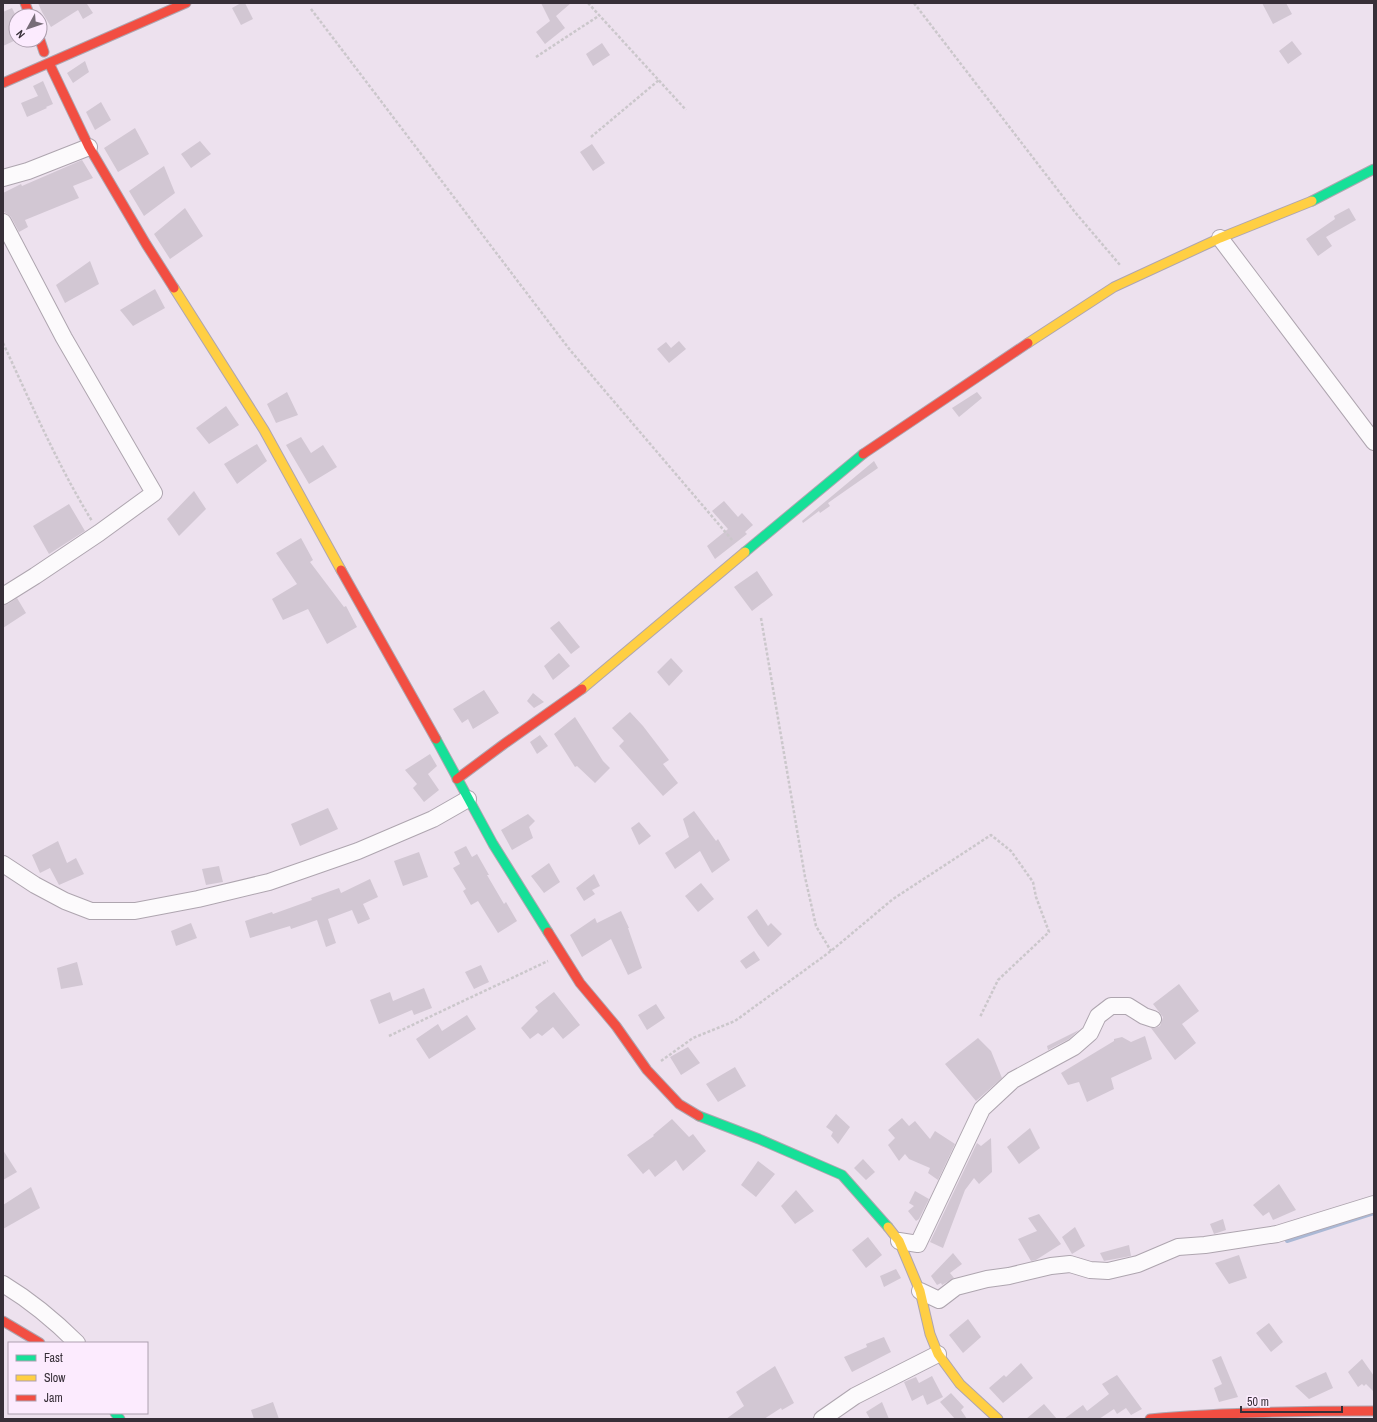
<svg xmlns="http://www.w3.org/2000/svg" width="1377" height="1422" viewBox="0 0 1377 1422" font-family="'Archivo Narrow',sans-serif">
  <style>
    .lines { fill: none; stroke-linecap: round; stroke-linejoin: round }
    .stream { stroke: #aab8d5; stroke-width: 4 }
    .building { fill: #d2c7d3 }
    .street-casing { stroke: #aea5af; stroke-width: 18 }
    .fast-casing { stroke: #aea5af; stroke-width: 11 }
    .slow-casing { stroke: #aea5af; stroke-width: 11 }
    .jam-casing { stroke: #aea5af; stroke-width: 11 }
    .path { stroke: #cbc7cb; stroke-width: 2.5; stroke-dasharray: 3 2; stroke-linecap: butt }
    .street { stroke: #fcfafc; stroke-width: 16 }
    .fast { stroke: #16e098; stroke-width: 9 }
    .slow { stroke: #ffcf43; stroke-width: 9 }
    .jam { stroke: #f24e42; stroke-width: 9 }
  </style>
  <rect width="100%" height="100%" fill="#ede1ee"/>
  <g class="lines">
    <!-- stream -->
    <path class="stream" d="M 1287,1241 L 1374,1213"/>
  </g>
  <!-- building -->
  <path class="building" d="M 38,3 L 88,3 L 87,4 L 93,13 L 83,19 L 78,10 L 51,27 L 42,12 Z
    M 241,3 L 245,3 L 253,19 L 241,25 L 232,8 Z
    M 541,3 L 571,3 L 556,16 L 565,28 L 545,44 L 536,32 L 550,21 Z
    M 1262,3 L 1286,3 L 1292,14 L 1273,24 Z
    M 12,8 L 16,16 L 16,40 L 3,46 L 3,12 Z
    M 1292,41 L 1302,54 L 1288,64 L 1279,51 Z
    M 602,43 L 610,55 L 593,66 L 586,54 Z
    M 85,61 L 89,72 L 73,83 L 67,73 Z
    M 43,81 L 53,104 L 46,107 L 47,108 L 27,117 L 21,103 L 38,96 L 33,86 Z
    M 101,102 L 111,120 L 95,130 L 86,112 Z
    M 135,128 L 149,154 L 118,172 L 104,148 Z
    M 200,141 L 211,154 L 191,168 L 181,154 Z
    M 592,144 L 605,163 L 593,171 L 580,152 Z
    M 82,160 L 93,178 L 73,186 L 79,198 L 25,220 L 28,227 L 19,232 L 11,217 L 3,211 L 3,193 L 21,184 L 22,186 Z
    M 164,166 L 175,193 L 144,216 L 129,191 Z
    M 185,208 L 203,236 L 170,259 L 154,234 Z
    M 1349,208 L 1356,220 L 1326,237 L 1332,246 L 1318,256 L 1306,239 L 1335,219 L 1334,216 Z
    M 90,261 L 99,284 L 65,303 L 56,285 Z
    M 155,289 L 165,308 L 133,326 L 120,310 Z
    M 679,341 L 686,349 L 669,363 L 657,349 L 666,342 L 671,348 Z
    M 287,392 L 298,415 L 276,423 L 267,404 Z
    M 977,392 L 982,398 L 959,417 L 952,408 Z
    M 226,406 L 239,425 L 209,444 L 196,428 Z
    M 301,437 L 311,453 L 323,445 L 337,467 L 309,484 L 286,445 Z
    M 257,444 L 267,461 L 237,484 L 224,464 Z
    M 874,461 L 878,468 L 835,498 L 828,503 L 830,506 L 820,513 L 819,511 L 803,523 L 802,521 Z
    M 194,491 L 206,509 L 179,536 L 167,519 Z
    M 724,501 L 738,517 L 742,513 L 753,525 L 745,532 L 747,534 L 715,559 L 707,546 L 728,529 L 712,511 Z
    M 69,504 L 85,531 L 49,554 L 33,526 Z
    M 301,538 L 313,560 L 310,562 L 344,607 L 346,606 L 357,627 L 327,644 L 308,609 L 283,620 L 272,599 L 297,584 L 276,553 Z
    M 757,571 L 773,595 L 752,611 L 734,587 Z
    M 17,598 L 26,613 L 3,628 L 3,605 L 8,604 Z
    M 559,621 L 580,647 L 571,654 L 550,628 Z
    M 559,653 L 570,666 L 553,680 L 544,666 Z
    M 671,658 L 683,671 L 669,686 L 657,672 Z
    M 484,690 L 499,713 L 473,729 L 468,719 L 462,723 L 453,709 Z
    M 533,693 L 544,702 L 534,708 L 527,701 Z
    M 630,712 L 643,726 L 669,760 L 663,764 L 678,783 L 663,796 L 619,746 L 624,741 L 612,728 Z
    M 575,717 L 603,761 L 610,768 L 595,783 L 577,766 L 575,767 L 554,734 Z
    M 540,735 L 548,746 L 537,754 L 530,742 Z
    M 430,754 L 437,766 L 428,774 L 439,790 L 424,802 L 413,788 L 417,784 L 405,770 Z
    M 328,808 L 338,829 L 300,846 L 291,824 Z
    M 694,811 L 716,841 L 718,839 L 730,860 L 712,873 L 700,851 L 675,869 L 665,853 L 689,837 L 683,819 Z
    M 528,814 L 535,821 L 529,827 L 533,838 L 512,850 L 501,830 Z
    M 639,822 L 651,836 L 639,845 L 631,828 Z
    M 58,841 L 67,863 L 76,858 L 84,874 L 59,885 L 50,868 L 40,873 L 32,855 Z
    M 466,846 L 472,857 L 477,854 L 489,875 L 487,875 L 504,904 L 506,902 L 517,921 L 498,933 L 478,901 L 471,905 L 463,891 L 466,889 L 453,868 L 460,864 L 454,852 Z
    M 419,852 L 428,877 L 403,886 L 394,861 Z
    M 549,863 L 560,882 L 544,893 L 531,876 Z
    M 219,866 L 223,882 L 206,885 L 202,869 Z
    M 594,874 L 600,886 L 592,890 L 595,894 L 584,901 L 576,888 Z
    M 370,879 L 378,897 L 363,904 L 370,919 L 358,924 L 352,910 L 328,919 L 336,943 L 326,947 L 317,920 L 291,929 L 290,926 L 250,938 L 245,921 L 272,912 L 273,914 L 312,900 L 311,898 L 339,888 L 341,893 Z
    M 701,883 L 714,899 L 698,912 L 685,896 Z
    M 757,909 L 768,926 L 771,923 L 782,934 L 768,947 L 758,934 L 747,917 Z
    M 621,911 L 629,928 L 628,928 L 642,968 L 628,975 L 611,939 L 582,957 L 570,935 L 595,918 L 597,923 Z
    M 191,923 L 197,938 L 176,946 L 171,931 Z
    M 754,951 L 760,960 L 746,969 L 740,961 Z
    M 77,962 L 83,985 L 61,989 L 57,968 Z
    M 481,965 L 489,982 L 474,989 L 465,972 Z
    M 1179,984 L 1199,1011 L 1182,1024 L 1196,1043 L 1175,1060 L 1151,1028 L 1155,1028 L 1160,1026 L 1163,1017 L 1153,1004 Z
    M 424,988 L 432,1008 L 414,1015 L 412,1010 L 379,1024 L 370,1000 L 390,992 L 393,1001 Z
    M 554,992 L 580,1025 L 563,1039 L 553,1027 L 542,1036 L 538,1033 L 530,1039 L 521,1028 L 538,1011 L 535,1007 Z
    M 656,1004 L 665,1018 L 647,1030 L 638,1015 Z
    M 467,1015 L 476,1029 L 429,1059 L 416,1039 L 438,1024 L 442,1031 Z
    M 1079,1030 L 1069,1039 L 1048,1050 L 1047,1046 Z
    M 1145,1036 L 1152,1059 L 1111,1078 L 1114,1089 L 1087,1102 L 1079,1082 L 1068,1085 L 1061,1073 L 1114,1041 L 1114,1039 L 1122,1037 L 1131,1042 Z
    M 978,1038 L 991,1051 L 1002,1078 L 976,1101 L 945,1064 Z
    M 688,1047 L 700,1063 L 681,1075 L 670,1057 Z
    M 735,1067 L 746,1086 L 718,1102 L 706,1084 Z
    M 836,1114 L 850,1127 L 838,1144 L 831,1136 L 833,1132 L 826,1127 Z
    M 902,1118 L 909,1126 L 915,1121 L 930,1139 L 935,1131 L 955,1144 L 938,1180 L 928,1173 L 930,1168 L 909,1159 L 905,1154 L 899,1161 L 888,1145 L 895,1138 L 888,1130 Z
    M 672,1119 L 689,1137 L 693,1134 L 706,1151 L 683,1171 L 676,1160 L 655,1177 L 649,1169 L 643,1174 L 627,1155 L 654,1136 L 653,1135 Z
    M 1030,1128 L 1040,1148 L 1019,1164 L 1007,1147 Z
    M 991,1138 L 992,1172 L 979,1184 L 974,1178 L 965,1190 L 943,1248 L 930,1242 L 977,1143 L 981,1146 Z
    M 3,1150 L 17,1172 L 3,1180 Z
    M 863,1159 L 875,1172 L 866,1180 L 854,1168 Z
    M 758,1161 L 775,1174 L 756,1197 L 741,1185 Z
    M 1279,1184 L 1296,1210 L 1273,1220 L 1269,1212 L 1263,1216 L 1253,1205 Z
    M 31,1187 L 40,1208 L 3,1229 L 3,1205 Z
    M 796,1190 L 814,1211 L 795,1224 L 781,1206 Z
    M 915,1191 L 929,1199 L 919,1219 L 916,1221 L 908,1211 L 914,1206 L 909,1203 Z
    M 1039,1214 L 1061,1244 L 1036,1260 L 1031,1261 L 1018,1239 L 1037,1231 L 1028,1218 Z
    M 1223,1219 L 1226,1230 L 1214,1234 L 1210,1224 Z
    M 1075,1227 L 1085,1246 L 1072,1254 L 1062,1237 Z
    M 868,1237 L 882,1255 L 866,1268 L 852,1250 Z
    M 1129,1245 L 1131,1256 L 1104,1261 L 1100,1253 Z
    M 953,1253 L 962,1264 L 950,1273 L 954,1278 L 942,1285 L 941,1283 L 937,1285 L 931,1276 Z
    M 1239,1255 L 1247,1278 L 1229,1284 L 1215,1263 Z
    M 896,1269 L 901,1278 L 884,1287 L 880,1276 Z
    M 968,1319 L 981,1337 L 963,1353 L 949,1335 Z
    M 1269,1323 L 1283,1342 L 1271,1352 L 1256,1333 Z
    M 884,1337 L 891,1352 L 852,1372 L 844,1357 L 867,1347 L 866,1344 Z
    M 1221,1356 L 1238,1397 L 1219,1402 L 1214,1388 L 1222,1384 L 1212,1360 Z
    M 1362,1359 L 1374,1376 L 1374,1392 L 1366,1384 L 1364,1386 L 1362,1384 L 1358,1387 L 1348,1372 Z
    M 1021,1363 L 1033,1378 L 1003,1403 L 989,1388 L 1004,1375 L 1006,1377 Z
    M 775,1366 L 794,1403 L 782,1410 L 781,1408 L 764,1419 L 726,1419 L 744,1406 L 736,1392 Z
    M 1326,1372 L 1333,1388 L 1309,1399 L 1295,1386 Z
    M 1117,1375 L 1142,1409 L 1131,1415 L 1126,1408 L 1117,1414 L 1114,1409 L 1099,1419 L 1064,1419 L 1083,1405 L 1087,1411 L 1109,1394 L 1102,1384 Z
    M 932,1376 L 943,1397 L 927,1405 L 923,1395 L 912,1401 L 904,1382 L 916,1377 L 919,1383 Z
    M 951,1393 L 964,1407 L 961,1410 L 967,1419 L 955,1419 L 940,1402 Z
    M 273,1402 L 279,1419 L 254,1419 L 251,1410 Z
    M 882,1402 L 889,1419 L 870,1419 L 866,1412 Z
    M 1044,1404 L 1057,1419 L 1026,1419 Z"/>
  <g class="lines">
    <defs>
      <path id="street" d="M 3,178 L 28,171 L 89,147
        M 3,222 L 64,338 L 154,493 L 99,533 L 35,576 L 3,596
        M 1220,238 L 1374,442
        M 3,864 L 35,885 L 65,901 L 91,911 L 135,911 L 198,899 L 269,882 L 358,851 L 433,819 L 468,799
        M 899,1241 L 918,1244 L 982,1109 L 1013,1080 L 1074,1047 L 1090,1033 L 1098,1016 L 1111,1006 L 1128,1006 L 1144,1016 L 1153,1019
        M 3,1284 C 31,1301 54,1320 77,1343
        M 920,1291 L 939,1300 L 956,1287 L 987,1279 L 1009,1276 L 1051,1266 L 1070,1264 L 1090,1270 L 1108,1271 L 1138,1264 L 1178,1247 L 1205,1245 L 1277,1234 L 1374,1204
        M 822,1419 L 855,1396 L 938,1354"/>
      <path id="fast" d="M 1312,201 L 1374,169
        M 745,552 L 863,454
        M 436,739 L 493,844 L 548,932
        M 699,1116 L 759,1139 L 842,1175 L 888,1227
        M 115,1413 L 120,1419"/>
      <path id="slow" d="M 174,288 L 264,430 L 341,570
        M 1028,343 L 1114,287 L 1220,238 L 1312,201
        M 582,689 L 745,552
        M 888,1227 L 899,1241 L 920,1291 L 930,1334 L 938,1354 L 960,1384 L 998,1419"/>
      <path id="jam" d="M 25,3 L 30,16
        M 40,40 L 44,52
        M 49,63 L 89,147 L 146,244 L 174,288
        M 3,83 L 186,3
        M 863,454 L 1028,343
        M 341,570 L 436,739
        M 457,779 L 504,744 L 582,689
        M 548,932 L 580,983 L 616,1026 L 647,1070 L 679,1104 L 699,1116
        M 3,1321 L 40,1343
        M 1150,1419 C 1224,1412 1299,1411 1374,1411"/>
    </defs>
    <!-- street casing -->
    <use href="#street" class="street-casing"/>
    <!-- fast casing -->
    <use href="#fast" class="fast-casing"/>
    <!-- slow casing -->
    <use href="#slow" class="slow-casing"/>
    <!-- jam casing -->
    <use href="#jam" class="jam-casing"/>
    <!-- path -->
    <path class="path" d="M 588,3 L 686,110
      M 914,3 L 1074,211 L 1120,265
      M 311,9 L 570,350 L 733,541
      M 536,57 L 600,15
      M 591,137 L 659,80
      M 3,343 C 31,403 57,464 92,521
      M 761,618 L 805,877 L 816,926 L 831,951
      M 389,1036 L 548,961
      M 661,1061 L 693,1038 L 735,1021 L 831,951 L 893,899 L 991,835 L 1011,851 L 1033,882 L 1036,897 L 1049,932 L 998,980 L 980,1017"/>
    <!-- street -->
    <use href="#street" class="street"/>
    <!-- fast -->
    <use href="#fast" class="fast"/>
    <!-- slow -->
    <use href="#slow" class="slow"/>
    <!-- jam -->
    <use href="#jam" class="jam"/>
  </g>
  <!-- border -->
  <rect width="1377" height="1422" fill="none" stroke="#372f38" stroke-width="8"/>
  <!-- legend -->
  <rect x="8" y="1342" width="140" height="72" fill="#fcebfe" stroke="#ada0af"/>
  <rect x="16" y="1355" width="20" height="6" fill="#16e098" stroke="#ada0af"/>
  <text x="44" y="1362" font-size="12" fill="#372f38">Fast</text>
  <rect x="16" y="1375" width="20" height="6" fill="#ffcf43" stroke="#ada0af"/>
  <text x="44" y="1382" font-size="12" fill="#372f38">Slow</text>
  <rect x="16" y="1395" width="20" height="6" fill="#f24e42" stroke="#ada0af"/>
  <text x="44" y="1402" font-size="12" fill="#372f38">Jam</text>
  <!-- north arrow -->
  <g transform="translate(28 28) rotate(230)"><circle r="19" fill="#fcebfe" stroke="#ada0af"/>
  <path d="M0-3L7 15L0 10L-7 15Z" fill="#776d78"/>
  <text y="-6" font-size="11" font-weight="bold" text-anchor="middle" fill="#372f38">N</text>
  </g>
  <!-- scale -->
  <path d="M1241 1406v6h101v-6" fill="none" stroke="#372f38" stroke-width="2"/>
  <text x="1247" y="1406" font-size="12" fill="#372f38" stroke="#fcebfe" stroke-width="3" paint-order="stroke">50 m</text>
</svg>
